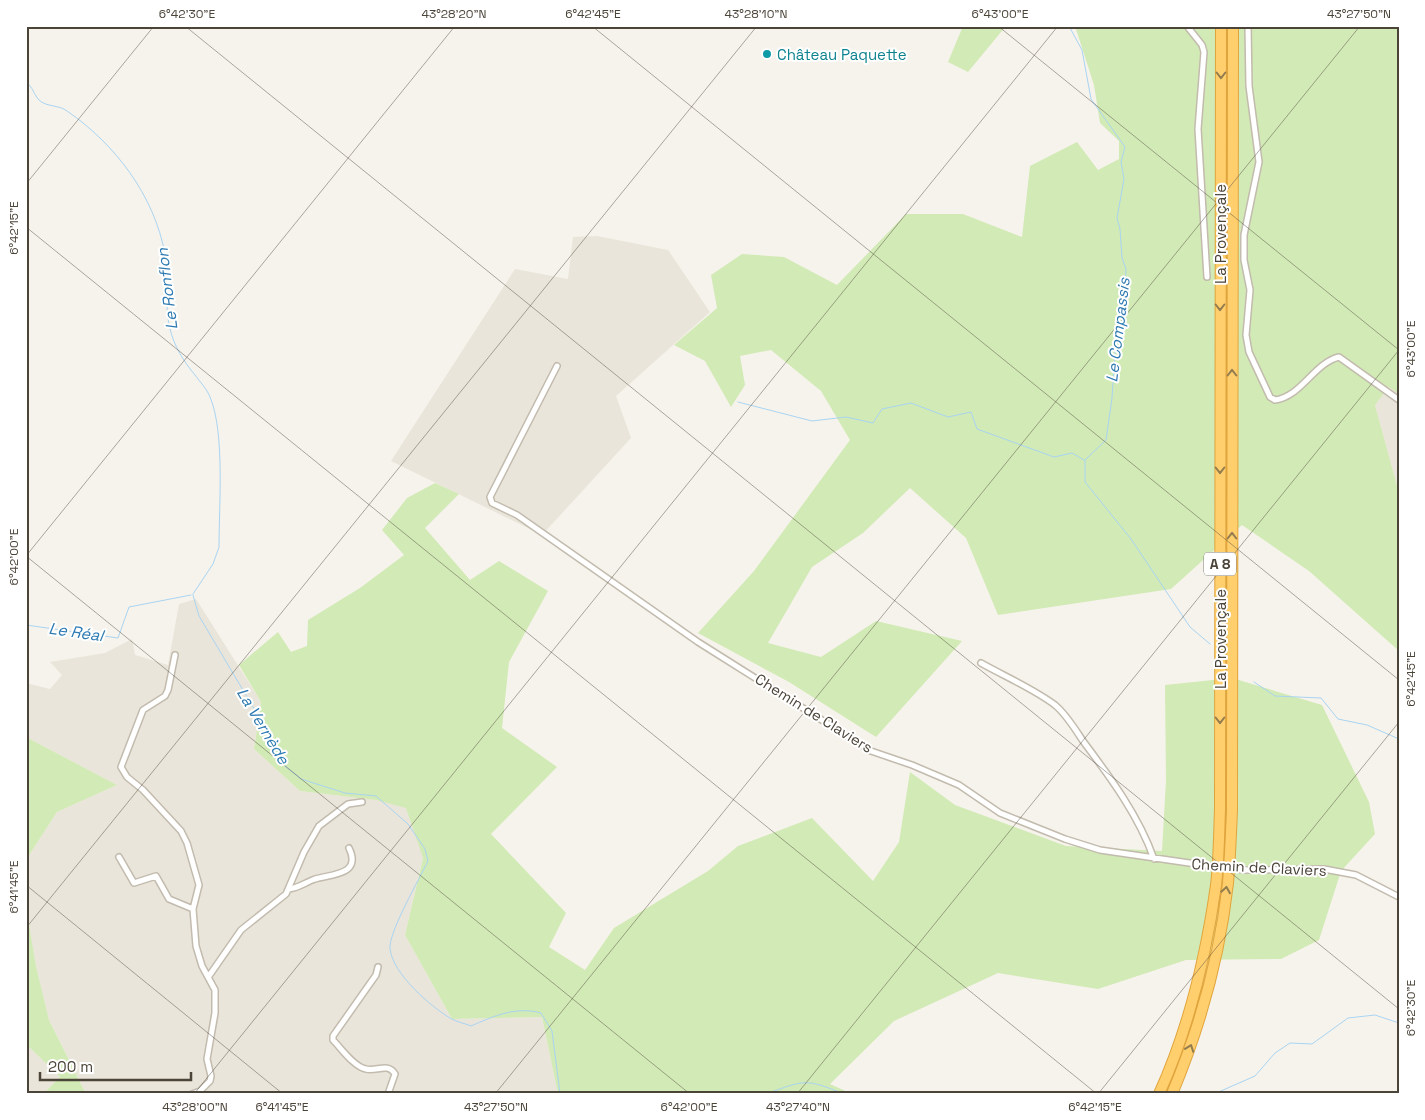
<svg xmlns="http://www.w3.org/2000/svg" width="1425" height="1120" viewBox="0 0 1425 1120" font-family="'Space Grotesk',sans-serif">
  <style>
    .residential { fill: #eae5da }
    .green { fill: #d2eab5 }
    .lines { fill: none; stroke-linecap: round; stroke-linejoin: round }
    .stream { stroke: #a9d4f2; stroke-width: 1 }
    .minor-casing { stroke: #c2bbae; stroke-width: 8 }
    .motorway-casing { stroke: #e0a43c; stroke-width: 12 }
    .minor { stroke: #fff; stroke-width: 5 }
    .motorway { stroke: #ffcf6e; stroke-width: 10 }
    .minor-bridge-casing { stroke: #c2bbae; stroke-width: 8; stroke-linecap: butt }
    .minor-bridge { stroke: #fff; stroke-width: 5 }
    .oneway { stroke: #937c4e }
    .ticks { fill: none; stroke: #4b4439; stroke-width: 1; stroke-opacity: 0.45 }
    .culture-dot { fill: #0f9aa8; stroke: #fff; stroke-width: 2 }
    .labels { text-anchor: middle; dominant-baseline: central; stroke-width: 4; stroke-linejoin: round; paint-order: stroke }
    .shield { fill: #fff; stroke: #817c74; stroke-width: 1 }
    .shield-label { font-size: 14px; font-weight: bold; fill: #4b4439 }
    .culture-label { font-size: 15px; fill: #0d838f; stroke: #fff; text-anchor: start }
    .street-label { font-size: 15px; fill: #4b4439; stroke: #fff }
    .water-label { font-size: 16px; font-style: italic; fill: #2e7ab2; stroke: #fff }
    .neatline { fill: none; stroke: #4b4439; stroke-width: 2 }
    .ticks-label { font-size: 12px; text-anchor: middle; fill: #4b4439 }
  </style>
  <rect width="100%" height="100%" fill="#f6f3ec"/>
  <!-- residential -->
  <path class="residential" d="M 597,236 L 668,250 L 710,312 L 616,396 L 631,438 L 542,535 L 391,461 L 515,269 L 568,279 L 573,237 Z
    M 1399,374 L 1399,493 L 1375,405 Z
    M 196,599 L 261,702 L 254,749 L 300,791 L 377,800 L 406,807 L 423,857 L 405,935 L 452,1019 L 542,1017 L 558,1094 L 86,1094 L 49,1020 L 36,966 L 26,906 L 26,860 L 57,812 L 117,785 L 26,737 L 26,683 L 50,689 L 62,675 L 50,662 L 105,653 L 132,639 L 135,655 L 168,665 L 179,604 Z
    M 26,1044 L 60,1077 L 43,1094 L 26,1094 Z"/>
  <!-- green -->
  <path class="green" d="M 963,26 L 1006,26 L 968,72 L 948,62 Z
    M 1075,26 L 1399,26 L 1399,394 L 1389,387 L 1375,405 L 1399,493 L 1399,651 L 1309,571 L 1242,525 L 1171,589 L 998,615 L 966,538 L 910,488 L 863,533 L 812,567 L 768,643 L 821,657 L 876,621 L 962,641 L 876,737 L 789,682 L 698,633 L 754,571 L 850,440 L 821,391 L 771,350 L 740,356 L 745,385 L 731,407 L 705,361 L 674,345 L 717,308 L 711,275 L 742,254 L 784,257 L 837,285 L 906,214 L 963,214 L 1022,237 L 1030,166 L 1077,142 L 1098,170 L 1119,159 L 1119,141 L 1100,123 L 1094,85 Z
    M 435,483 L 459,494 L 425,528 L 470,580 L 499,561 L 548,591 L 509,662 L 502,728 L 557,767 L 491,834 L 566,913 L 549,947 L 585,970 L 614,928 L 708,871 L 738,846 L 812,818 L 873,881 L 899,842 L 910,772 L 955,805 L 1066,846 L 1162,851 L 1166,780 L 1165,685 L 1232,678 L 1322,705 L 1369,802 L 1375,834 L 1341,871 L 1319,940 L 1281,959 L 1186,960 L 1098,989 L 998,973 L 894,1021 L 830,1084 L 852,1094 L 558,1094 L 542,1017 L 452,1019 L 405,935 L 423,858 L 406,808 L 376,800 L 300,791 L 254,749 L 261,702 L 239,665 L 278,632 L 291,652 L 307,646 L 308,620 L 360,588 L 404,555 L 382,530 L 407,498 Z
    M 26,737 L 117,785 L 57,812 L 26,860 Z
    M 26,906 L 36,966 L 49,1020 L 86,1094 L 43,1094 L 60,1077 L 26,1044 Z"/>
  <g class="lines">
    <!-- stream -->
    <path class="stream" d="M 1069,26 L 1082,50 L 1091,99 L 1125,147 L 1121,162 L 1124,179 L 1117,218 L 1120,229 L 1122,258 L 1126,269 L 1123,318 L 1115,351 L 1112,398 L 1106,440 L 1085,460 L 1085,482 L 1131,539 L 1190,627 L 1210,644
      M 26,82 C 33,87 34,95 39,100 C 46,107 60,105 67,111 C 115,144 154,195 165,254 C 169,279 164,304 170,329 C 174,346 184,362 195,375 C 200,382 207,389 210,397 C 225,432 219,506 219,547 L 213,564 L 193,594
      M 738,402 L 812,421 L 846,417 L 873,423 L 882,409 L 911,403 L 948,417 L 971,412 L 977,429 L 1054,457 L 1072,453 L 1084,460
      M 193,595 L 199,616 L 275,744 L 285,766 L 301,779 L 345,793 L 376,796 L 408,824 L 425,849 L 428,861 C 420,878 388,933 390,949 C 393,974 430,1006 450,1018 C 456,1022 464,1023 471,1026 C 494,1016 516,1006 541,1013 L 552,1031 L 560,1094
      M 26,625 L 118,638 L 129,607 L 191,595
      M 1254,682 L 1275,696 L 1321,698 L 1338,719 L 1367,725 L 1399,739
      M 766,1094 C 805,1080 805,1078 844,1094
      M 1214,1094 L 1255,1076 L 1275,1053 L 1290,1043 L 1312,1044 L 1348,1018 L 1375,1015 L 1399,1023"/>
    <defs>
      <path id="minor" d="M 1187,26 L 1202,45 L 1204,52 L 1198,129 L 1207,277
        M 1248,26 L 1249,86 L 1259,162 L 1244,235 L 1244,260 L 1250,290 L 1246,335 L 1249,352 L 1270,397 L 1275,400 C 1301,397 1314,363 1339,357 L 1399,400
        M 557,366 L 490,497 L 492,503 L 517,515 L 698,642 L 871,751 L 912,765 L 959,785 L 1000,813 L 1065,839 L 1100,850 L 1203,865
        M 175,655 L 168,690 L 165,696 L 143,710 L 121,767 L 127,777 L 143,790 L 181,831 L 187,843 L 199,885 L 193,909 L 196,946 L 202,966 L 215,990 L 215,1013 L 207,1059 L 211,1076 L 210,1081 L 200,1091 L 192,1094
        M 981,663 C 1004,676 1034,689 1055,705 C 1066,714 1075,729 1083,741 C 1110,777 1139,816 1154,859
        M 119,857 L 134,883 L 156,876 L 169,899 L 193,909
        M 1245,870 L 1324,869 L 1356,875 L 1399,897
        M 289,889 C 299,888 306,882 315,879 C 332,874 362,875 349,848
        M 378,967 L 376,975 L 333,1036 L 333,1040 C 341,1048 354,1067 366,1069 C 376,1072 388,1062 395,1074 L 388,1094
        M 209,976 L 241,930 L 286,894 L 304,852 L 319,826 L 348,804 L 362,802"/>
      <path id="motorway" d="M 1159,1094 C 1189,1028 1206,956 1216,885 C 1219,860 1219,834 1220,809 L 1221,26
        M 1172,1094 C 1200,1027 1220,955 1228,883 C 1230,859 1231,835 1232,810 L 1233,26"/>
    </defs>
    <!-- minor casing -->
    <use href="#minor" class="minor-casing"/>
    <!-- motorway casing -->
    <use href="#motorway" class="motorway-casing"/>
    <!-- minor -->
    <use href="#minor" class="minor"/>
    <!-- motorway -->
    <use href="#motorway" class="motorway"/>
    <defs>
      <path id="minor-bridge" d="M 1203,865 L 1245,870"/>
    </defs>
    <!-- minor-bridge casing -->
    <use href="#minor-bridge" class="minor-bridge-casing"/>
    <!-- minor-bridge -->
    <use href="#minor-bridge" class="minor-bridge"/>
  </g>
  <!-- one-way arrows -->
  <defs><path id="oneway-chevron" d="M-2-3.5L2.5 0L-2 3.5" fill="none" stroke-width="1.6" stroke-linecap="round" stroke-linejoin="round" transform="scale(1.25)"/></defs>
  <g class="oneway">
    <use href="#oneway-chevron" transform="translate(1221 75) rotate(90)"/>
    <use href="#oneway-chevron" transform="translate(1220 307) rotate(90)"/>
    <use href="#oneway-chevron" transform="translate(1232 373) rotate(-90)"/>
    <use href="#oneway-chevron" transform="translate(1220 470) rotate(90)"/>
    <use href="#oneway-chevron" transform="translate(1232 536) rotate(-90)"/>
    <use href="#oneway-chevron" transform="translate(1220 720) rotate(90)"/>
    <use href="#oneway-chevron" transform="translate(1226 890) rotate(-81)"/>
    <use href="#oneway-chevron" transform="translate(1190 1048) rotate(-70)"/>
  </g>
  <!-- ticks -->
  <path class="ticks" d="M 185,26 L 1399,1009M 592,26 L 1399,680M 998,26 L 1399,350M 26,184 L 154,26M 26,227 L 1097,1094M 26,556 L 690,1094M 26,556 L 455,26M 26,885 L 283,1094M 26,928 L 757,26M 194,1094 L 1058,26M 495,1094 L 1360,26M 797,1094 L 1399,350M 1098,1094 L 1399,722"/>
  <!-- markers -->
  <circle class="culture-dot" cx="767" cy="54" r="5"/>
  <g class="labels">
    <!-- shield labels -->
    <rect class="shield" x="1204" y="552.5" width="32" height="23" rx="4"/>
    <g class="shield-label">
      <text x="1220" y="564">A 8</text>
    </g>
    <!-- culture labels -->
    <g class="culture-label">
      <text x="777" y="54">Château Paquette</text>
    </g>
    <!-- street labels -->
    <g class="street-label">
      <text transform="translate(1220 234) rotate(-90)">La Provençale</text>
      <text transform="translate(1220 639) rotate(-90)">La Provençale</text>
      <text transform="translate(814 713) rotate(32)">Chemin de Claviers</text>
      <text transform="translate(1259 867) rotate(3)">Chemin de Claviers</text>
    </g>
    <!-- water labels -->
    <g class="water-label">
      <text transform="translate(167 289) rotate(-97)">Le Ronflon</text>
      <text transform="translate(1118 330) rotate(-83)">Le Compassis</text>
      <text transform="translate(76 632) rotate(8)">Le Réal</text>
      <text transform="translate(263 726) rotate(59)">La Vernède</text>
    </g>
  </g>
  <!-- border -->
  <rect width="1425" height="1120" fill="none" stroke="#ffffff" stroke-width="55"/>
  <!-- scale -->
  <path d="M40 1072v8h151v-8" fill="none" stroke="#4b4439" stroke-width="2.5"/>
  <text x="48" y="1072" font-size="15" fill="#4b4439" stroke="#ffffff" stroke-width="4" paint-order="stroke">200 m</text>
  <rect x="28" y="28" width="1370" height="1064" class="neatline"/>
  <g class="ticks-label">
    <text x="187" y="18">6°42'30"E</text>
    <text x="454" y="18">43°28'20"N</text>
    <text x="593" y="18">6°42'45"E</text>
    <text x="756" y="18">43°28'10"N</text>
    <text x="1000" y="18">6°43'00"E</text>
    <text x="1359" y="18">43°27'50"N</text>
    <text transform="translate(14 228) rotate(-90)" y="4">6°42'15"E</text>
    <text transform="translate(1411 349) rotate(-90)" y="4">6°43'00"E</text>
    <text transform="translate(14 557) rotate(-90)" y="4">6°42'00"E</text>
    <text transform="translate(1411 679) rotate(-90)" y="4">6°42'45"E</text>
    <text transform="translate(14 887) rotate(-90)" y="4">6°41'45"E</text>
    <text transform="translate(1411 1008) rotate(-90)" y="4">6°42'30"E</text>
    <text x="195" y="1111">43°28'00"N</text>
    <text x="282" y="1111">6°41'45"E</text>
    <text x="496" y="1111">43°27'50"N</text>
    <text x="689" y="1111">6°42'00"E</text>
    <text x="798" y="1111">43°27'40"N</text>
    <text x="1095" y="1111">6°42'15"E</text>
  </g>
</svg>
